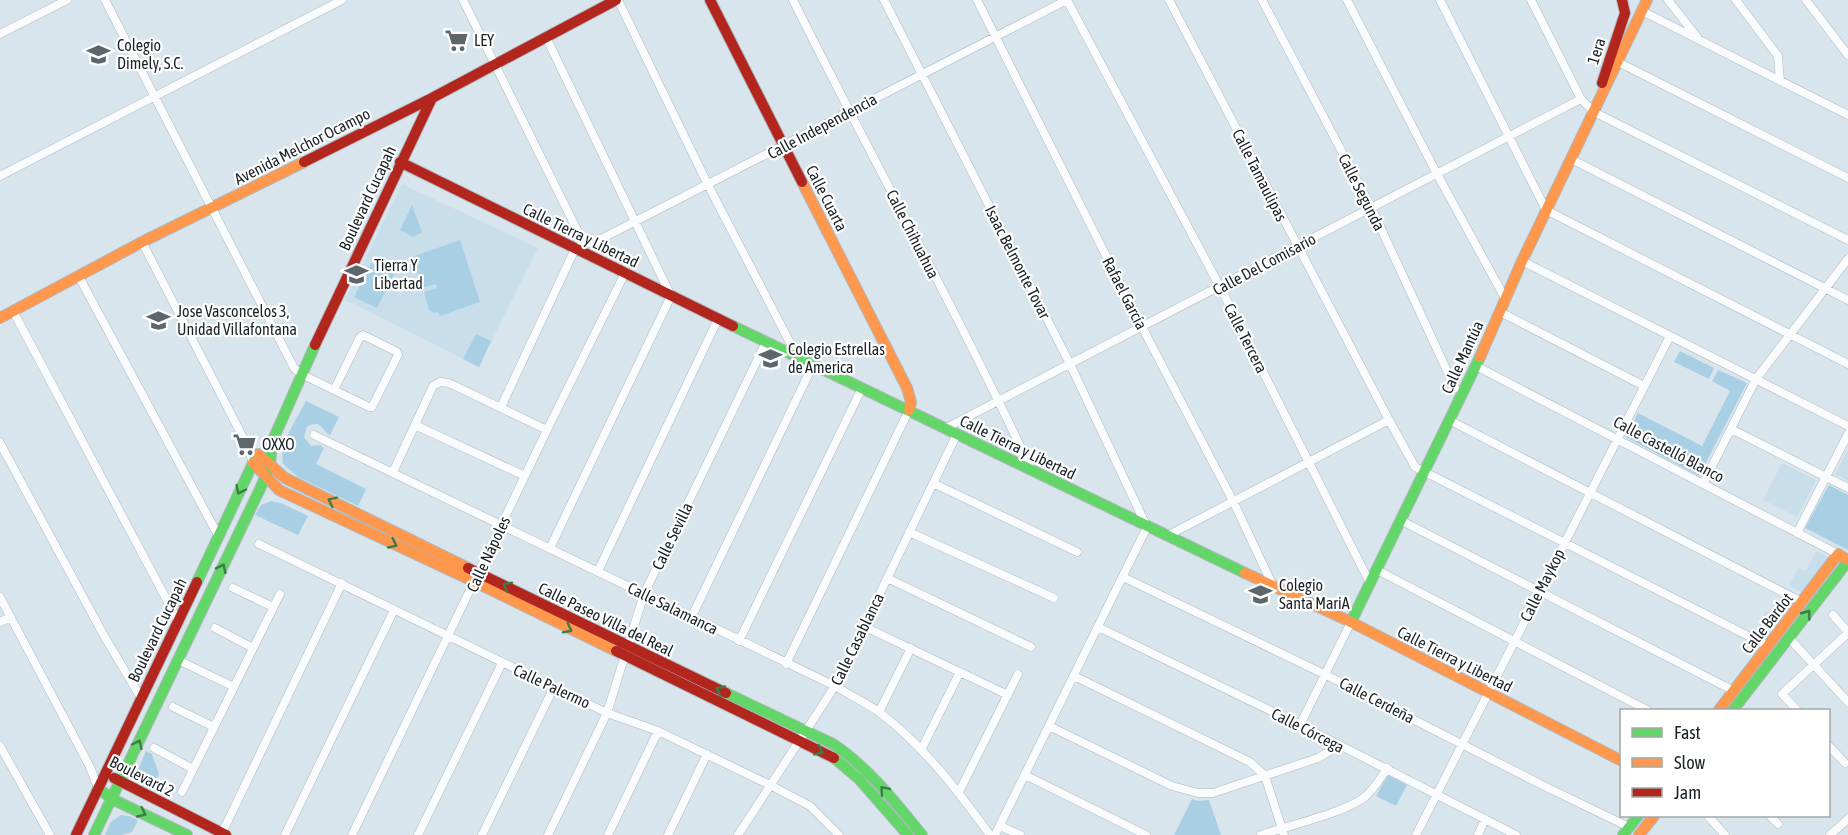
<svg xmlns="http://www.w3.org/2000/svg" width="1848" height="835" viewBox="0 0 1848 835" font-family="'Asap Condensed',sans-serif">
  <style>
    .built { fill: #c9deeb }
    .green { fill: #a9cfe4 }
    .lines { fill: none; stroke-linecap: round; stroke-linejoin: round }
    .street-casing { stroke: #afb8be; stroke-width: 9 }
    .fast-casing { stroke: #afb8be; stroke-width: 12 }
    .slow-casing { stroke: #afb8be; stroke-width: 12 }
    .jam-casing { stroke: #afb8be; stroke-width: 12 }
    .street { stroke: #f9fbfc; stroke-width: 8 }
    .fast { stroke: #63d668; stroke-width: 10 }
    .slow { stroke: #ff974d; stroke-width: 10 }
    .jam { stroke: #b3261e; stroke-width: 10 }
    .oneway { stroke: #3e7c47 }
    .labels { text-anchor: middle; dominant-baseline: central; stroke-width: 4.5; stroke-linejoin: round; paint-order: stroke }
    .poi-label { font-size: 16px; fill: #1a2226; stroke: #fff; text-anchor: start }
    .street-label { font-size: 16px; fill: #1a2226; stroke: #fff }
  </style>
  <rect width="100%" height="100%" fill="#d9e5ec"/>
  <!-- built -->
  <path class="built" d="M 402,184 L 538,248 L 479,367 L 345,300 Z
    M 1848,450 L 1848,481 L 1835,474 Z
    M 1782,463 L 1816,480 L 1797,517 L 1763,500 Z
    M 1816,551 L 1830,558 L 1803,593 L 1789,586 L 1798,568 L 1806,571 Z
    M 1782,598 L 1794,605 L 1769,638 L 1756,631 L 1766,611 L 1773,615 Z"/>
  <!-- green -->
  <path class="green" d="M 412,205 L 422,232 L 413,237 L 400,230 Z
    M 460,240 L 480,302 L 440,316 L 438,312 L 434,313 L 429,310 L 424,292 L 437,288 L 436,284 L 422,288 L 412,257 Z
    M 371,263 L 394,274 L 377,308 L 354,297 Z
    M 476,334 L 491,341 L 479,367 L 463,359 Z
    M 1680,351 L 1714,368 L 1709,379 L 1674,362 Z
    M 1718,370 L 1747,383 L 1699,476 L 1626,437 L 1638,413 L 1702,446 L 1730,391 L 1712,381 Z
    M 306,401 L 339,417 L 330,435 C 321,430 320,418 307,427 L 304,437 L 311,446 L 320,445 L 324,448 L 316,464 L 366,489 L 358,506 L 298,477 L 283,464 C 279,443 297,419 306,401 Z
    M 1829,485 L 1848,495 L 1848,550 L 1805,528 Z
    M 271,501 L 281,503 L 308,516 L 298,535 L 255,515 L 261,505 Z
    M 146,751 L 152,754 L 159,774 L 151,790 L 140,783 L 136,774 Z
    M 1388,775 L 1407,785 L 1396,806 L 1376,796 Z
    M 1192,799 L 1198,801 L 1209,800 L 1221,835 L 1174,835 Z
    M 121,815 L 129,816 L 138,820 L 132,832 L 122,835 L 105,835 L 111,822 Z"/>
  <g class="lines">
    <defs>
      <path id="street" d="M 105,0 L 294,368 L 301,374 L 369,407 L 372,407 L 398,355 L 397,352 L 363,335 L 360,337 L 334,390
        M 463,0 L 584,244
        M 618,0 L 708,185 L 798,358
        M 793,0 C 871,157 957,311 1031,469
        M 884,0 L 1070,364 L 1147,527 L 995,835
        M 977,0 L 1142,327 L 1233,501 L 1273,586
        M 1067,0 L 1220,287 L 1370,583
        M 1169,0 L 1389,420 L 1415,467 L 1768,646
        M 1262,0 L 1371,207 L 1455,388
        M 1347,0 L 1437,174 L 1506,300
        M 1440,0 L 1546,210 L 1848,364
        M 1531,0 L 1581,99 L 1594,112 L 1848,240
        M 1668,0 L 1697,37
        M 1736,0 L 1778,56 L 1780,81
        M 1806,0 L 1848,55
        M 1642,11 L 1848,115
        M 0,34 L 67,0
        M 546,37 L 671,296 L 550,548
        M 1618,62 L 1848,178
        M 1571,159 L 1848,300
        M 0,176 L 342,0
        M 142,242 L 248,447 L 253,463
        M 1522,261 L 1848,426
        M 78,275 L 219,537
        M 13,311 L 178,621
        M 1500,312 L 1644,386
        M 1476,366 L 1838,554
        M 501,407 L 575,249 L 584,244 L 597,241 L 1067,0
        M 1449,420 L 1802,602
        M 415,425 L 525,476
        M 946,428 L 1581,99
        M 1731,429 L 1848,488
        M 314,435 L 835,686 C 849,695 865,702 879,712 C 923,745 958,791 990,835
        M 0,443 L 103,634 L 141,698
        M 393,472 L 433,386 L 440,382 L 449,383 L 547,430
        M 933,483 L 1077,552
        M 1703,484 L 1756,379 L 1848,259
        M 1400,520 L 1734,691
        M 909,532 L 1054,598
        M 1797,533 L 1848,434
        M 1167,536 L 1389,420
        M 259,544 L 607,713 L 658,731 L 770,785 L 810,806 L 839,835
        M 1377,570 L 1647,710
        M 598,571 L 718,319
        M 1123,577 L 1326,675 L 1544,786 L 1629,827
        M 887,578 L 1031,647
        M 233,588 L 273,607
        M 0,597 L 90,767 L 98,788
        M 1833,615 L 1848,632
        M 692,616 L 813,365
        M 0,622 L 11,617
        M 863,626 L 1008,695
        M 1098,627 L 1300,725 L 1516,835
        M 215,628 L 253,648
        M 1789,638 L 1848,702
        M 739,641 L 862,388
        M 178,660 L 234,687
        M 786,664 L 909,410
        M 1074,676 L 1250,762 L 1265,776 L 1284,835
        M 173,707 L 214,727
        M 1797,710 L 1782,694 L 1848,633
        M 879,712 L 911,648
        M 1300,725 L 1351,622
        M 1049,726 L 1172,786 L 1198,793 L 1213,793 L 1318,758 L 1328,752 L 1333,743
        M 1828,745 L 1845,763
        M 0,746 L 50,835
        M 154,748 L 193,769
        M 921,750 L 960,672
        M 1025,775 L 1146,835
        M 182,792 L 280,594
        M 959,792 L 1018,674
        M 1708,816 L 1725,835
        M 1770,816 L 1778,824
        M 1000,826 L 1020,835
        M 222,833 L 342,583
        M 285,835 L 394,610
        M 352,835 L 547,430 L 625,273
        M 418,835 L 502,663
        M 482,835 L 554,687
        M 548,835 L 607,713 L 644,594 L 766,342
        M 608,835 L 658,731
        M 668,835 L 707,754
        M 738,835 L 835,686 L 957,434
        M 1261,835 C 1287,826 1349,812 1367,795 C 1375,787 1381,778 1387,768
        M 1416,835 L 1670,336
        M 1478,835 L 1485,819
        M 1830,835 L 1848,819"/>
      <path id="fast" d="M 733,326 L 1245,573
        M 197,582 L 255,459
        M 1351,622 L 1480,357
        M 726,693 L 833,744 C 869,768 895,802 922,835
        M 1733,710 L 1848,561
        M 834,758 L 859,779 L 908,835
        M 98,788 L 112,799 L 187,835
        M 94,835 L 259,491 L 270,466 L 272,442 L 315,345
        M 1623,835 L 1638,816"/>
      <path id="slow" d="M 802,182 L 907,388 L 911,402 L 909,410
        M 0,318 L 142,242 L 304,162
        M 1480,357 L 1522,261 L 1647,0
        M 258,454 L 285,478 L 468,568
        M 253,463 L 279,490 L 475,582 L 616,651
        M 1245,573 L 1351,622 L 1622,761
        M 1719,710 L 1838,554 L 1848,560
        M 1639,835 L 1654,816"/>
      <path id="jam" d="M 710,0 L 802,182
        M 1602,83 L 1625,13 L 1622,0
        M 304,162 L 432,98 L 616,0
        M 400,162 L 733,326
        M 315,345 L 432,98
        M 468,568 L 726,693
        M 616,651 L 834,758
        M 114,778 L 226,835
        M 76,835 L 197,582"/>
    </defs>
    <!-- street casing -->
    <use href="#street" class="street-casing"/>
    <!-- fast casing -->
    <use href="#fast" class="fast-casing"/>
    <!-- slow casing -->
    <use href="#slow" class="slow-casing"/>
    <!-- jam casing -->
    <use href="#jam" class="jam-casing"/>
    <!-- street -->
    <use href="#street" class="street"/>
    <!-- fast -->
    <use href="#fast" class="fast"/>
    <!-- slow -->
    <use href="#slow" class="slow"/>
    <!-- jam -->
    <use href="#jam" class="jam"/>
  </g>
  <!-- one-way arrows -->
  <defs><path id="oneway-chevron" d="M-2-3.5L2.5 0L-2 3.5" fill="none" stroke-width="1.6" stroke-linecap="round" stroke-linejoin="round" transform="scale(1.5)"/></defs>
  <g class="oneway">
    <use href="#oneway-chevron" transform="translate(240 490) rotate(115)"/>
    <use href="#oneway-chevron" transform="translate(332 501) rotate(-154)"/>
    <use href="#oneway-chevron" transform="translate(393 544) rotate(25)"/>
    <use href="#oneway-chevron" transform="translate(222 568) rotate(-64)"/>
    <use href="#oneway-chevron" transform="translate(507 586) rotate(-153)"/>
    <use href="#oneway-chevron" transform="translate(1807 614) rotate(-53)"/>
    <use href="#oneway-chevron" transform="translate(568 629) rotate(27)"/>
    <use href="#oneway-chevron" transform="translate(720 690) rotate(-155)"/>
    <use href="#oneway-chevron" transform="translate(138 744) rotate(-65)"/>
    <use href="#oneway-chevron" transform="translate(819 751) rotate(27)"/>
    <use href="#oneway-chevron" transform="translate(884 790) rotate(-130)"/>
    <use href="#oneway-chevron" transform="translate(142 813) rotate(25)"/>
  </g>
  <!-- icons -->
  <defs>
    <symbol id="supermarket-bare" viewBox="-9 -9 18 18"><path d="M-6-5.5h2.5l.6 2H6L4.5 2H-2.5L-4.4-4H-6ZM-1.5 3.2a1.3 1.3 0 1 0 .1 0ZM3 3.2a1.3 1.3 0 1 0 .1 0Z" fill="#5d666b" stroke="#fff" stroke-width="2.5" paint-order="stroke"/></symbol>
    <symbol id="school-bare" viewBox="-9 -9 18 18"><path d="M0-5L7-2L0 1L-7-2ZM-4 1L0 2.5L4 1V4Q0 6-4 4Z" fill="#5d666b" stroke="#fff" stroke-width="2.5" paint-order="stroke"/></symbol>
    <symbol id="university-bare" viewBox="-9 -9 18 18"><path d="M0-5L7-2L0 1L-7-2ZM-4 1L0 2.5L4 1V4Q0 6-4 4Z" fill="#5d666b" stroke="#fff" stroke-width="2.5" paint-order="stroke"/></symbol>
  </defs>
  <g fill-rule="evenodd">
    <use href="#supermarket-bare" x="440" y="24" width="33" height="33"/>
    <use href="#school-bare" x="82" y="38" width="33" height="33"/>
    <use href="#school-bare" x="340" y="258" width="33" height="33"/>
    <use href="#university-bare" x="142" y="304" width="33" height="33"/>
    <use href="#school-bare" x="754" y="342" width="33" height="33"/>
    <use href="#supermarket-bare" x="228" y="428" width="33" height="33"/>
    <use href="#school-bare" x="1244" y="578" width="33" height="33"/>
  </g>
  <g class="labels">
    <!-- poi labels -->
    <g class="poi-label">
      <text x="474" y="40">LEY</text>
      <text x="117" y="45">Colegio<tspan x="117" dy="18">Dimely, S.C.</tspan></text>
      <text x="374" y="265">Tierra Y<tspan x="374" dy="18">Libertad</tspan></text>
      <text x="177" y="311">Jose Vasconcelos 3,<tspan x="177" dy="18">Unidad Villafontana</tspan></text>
      <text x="788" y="349">Colegio Estrellas<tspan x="788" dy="18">de America</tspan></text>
      <text x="262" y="444">OXXO</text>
      <text x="1279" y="585">Colegio<tspan x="1279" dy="18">Santa MariA</tspan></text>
    </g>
    <!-- street labels -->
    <g class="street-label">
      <text transform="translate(1596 51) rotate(-72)">1era</text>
      <text transform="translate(822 126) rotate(-28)">Calle Independencia</text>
      <text transform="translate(302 146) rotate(-27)">Avenida Melchor Ocampo</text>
      <text transform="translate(1260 175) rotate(63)">Calle Tamaulipas</text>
      <text transform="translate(1362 192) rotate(63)">Calle Segunda</text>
      <text transform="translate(367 198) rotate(-65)">Boulevard Cucapah</text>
      <text transform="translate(827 198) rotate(63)">Calle Cuarta</text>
      <text transform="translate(913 234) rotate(63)">Calle Chihuahua</text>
      <text transform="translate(581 235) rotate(26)">Calle Tierra y Libertad</text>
      <text transform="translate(1018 262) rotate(63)">Isaac Belmonte Tovar</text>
      <text transform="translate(1264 264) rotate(-28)">Calle Del Comisario</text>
      <text transform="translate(1125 293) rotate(63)">Rafael García</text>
      <text transform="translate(1246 338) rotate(63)">Calle Tercera</text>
      <text transform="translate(1462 357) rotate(-65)">Calle Mantúa</text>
      <text transform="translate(1018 447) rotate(26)">Calle Tierra y Libertad</text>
      <text transform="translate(1669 449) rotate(28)">Calle Castelló Blanco</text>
      <text transform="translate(672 536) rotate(-64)">Calle Sevilla</text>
      <text transform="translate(488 554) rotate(-65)">Calle Nápoles</text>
      <text transform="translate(1542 585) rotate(-63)">Calle Maykop</text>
      <text transform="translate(673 608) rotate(26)">Calle Salamanca</text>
      <text transform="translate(606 619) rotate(26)">Calle Paseo Villa del Real</text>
      <text transform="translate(1767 623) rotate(-52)">Calle Bardot</text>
      <text transform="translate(157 630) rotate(-64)">Boulevard Cucapah</text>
      <text transform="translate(857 639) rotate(-64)">Calle Casablanca</text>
      <text transform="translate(1455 659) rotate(27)">Calle Tierra y Libertad</text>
      <text transform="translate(552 686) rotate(25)">Calle Palermo</text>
      <text transform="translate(1377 700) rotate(27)">Calle Cerdeña</text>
      <text transform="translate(1308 730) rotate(27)">Calle Córcega</text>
      <text transform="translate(142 776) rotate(27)">Boulevard 2</text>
    </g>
  </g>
  <!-- legend -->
  <rect x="1620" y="709" width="210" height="108" fill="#ffffff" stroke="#a3a7a8" stroke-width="1.5"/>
  <rect x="1632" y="728" width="30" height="9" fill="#63d668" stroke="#a3a7a8" stroke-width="1.5"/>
  <text x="1674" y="739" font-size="18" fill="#1a2226">Fast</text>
  <rect x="1632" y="758" width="30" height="9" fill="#ff974d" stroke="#a3a7a8" stroke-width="1.5"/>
  <text x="1674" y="769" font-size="18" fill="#1a2226">Slow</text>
  <rect x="1632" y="788" width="30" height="9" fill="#b3261e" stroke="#a3a7a8" stroke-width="1.5"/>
  <text x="1674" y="799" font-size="18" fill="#1a2226">Jam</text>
</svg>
